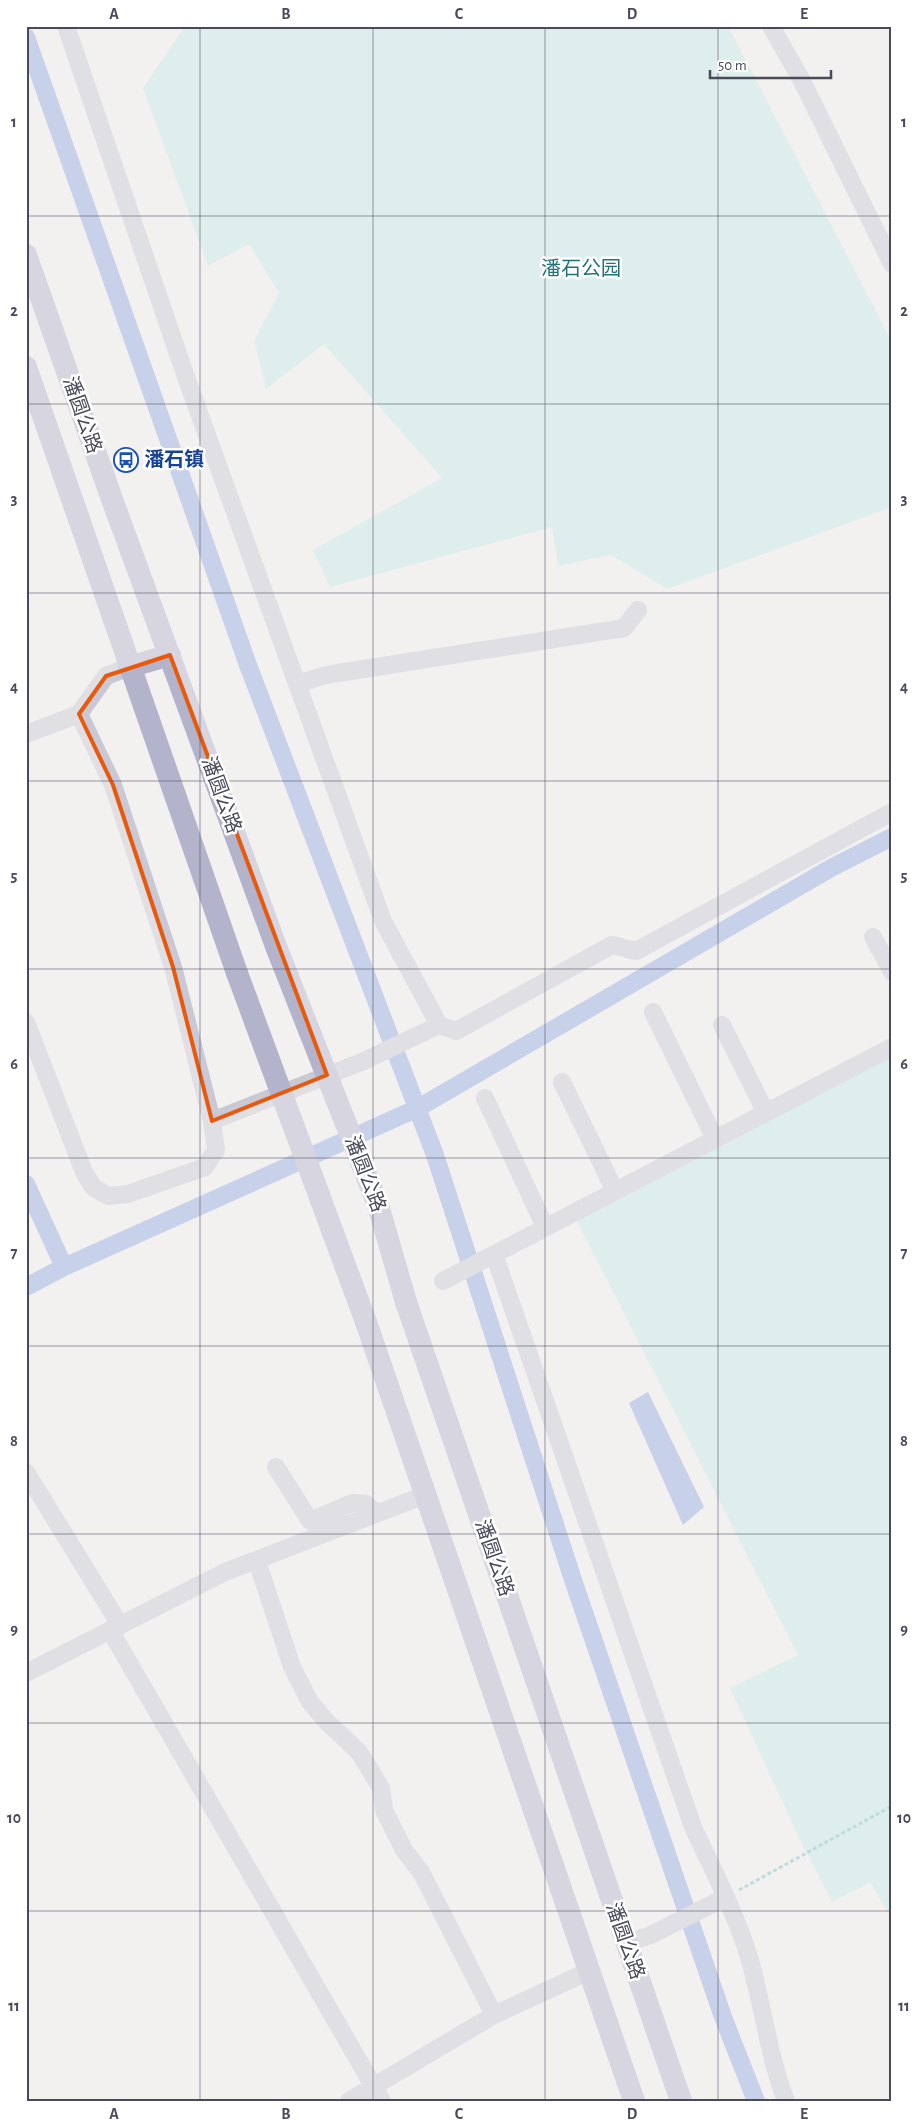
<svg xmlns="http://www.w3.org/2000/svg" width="918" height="2127" viewBox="0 0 918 2127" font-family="'Alegreya Sans','Noto Sans SC',sans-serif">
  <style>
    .green { fill: #c4ebe7 }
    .water { fill: #96abe2 }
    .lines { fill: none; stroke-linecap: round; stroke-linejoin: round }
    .canal { stroke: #96abe2; stroke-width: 18 }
    .path { stroke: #80c3c5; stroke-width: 3; stroke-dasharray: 4 2.5; stroke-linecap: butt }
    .minor { stroke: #c8c9d5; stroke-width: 18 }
    .major { stroke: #b4b3cc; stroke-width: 22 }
    .major-bridge { stroke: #b4b3cc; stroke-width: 22 }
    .marked { fill: none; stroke: #e8590c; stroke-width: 4; stroke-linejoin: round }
    .grid { fill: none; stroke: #4a4a5b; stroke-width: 1; stroke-opacity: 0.55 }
    .labels { text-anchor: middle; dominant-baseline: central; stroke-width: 5; stroke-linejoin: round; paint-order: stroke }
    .park-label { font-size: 20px; fill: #227376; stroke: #fff }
    .street-label { font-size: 20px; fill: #4a4a5b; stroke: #fff }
    .transit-label { font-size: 20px; font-weight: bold; fill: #164399; stroke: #fff; text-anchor: start }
    .neatline { fill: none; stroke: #4a4a5b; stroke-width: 2 }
    .grid-label { font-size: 16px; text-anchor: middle; font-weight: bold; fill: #4a4a5b }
  </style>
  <rect width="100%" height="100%" fill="#f2f1f0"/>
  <!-- green -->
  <path class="green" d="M 185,26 L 728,26 L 892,342 L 892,507 L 667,589 L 611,555 L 558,566 L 552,527 L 330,587 L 313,550 L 442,478 L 324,344 L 266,389 L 254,341 L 279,293 L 249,244 L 208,266 L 143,88 Z
    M 892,1050 L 892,1919 L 870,1882 L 832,1902 L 802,1844 L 730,1688 L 798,1655 L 574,1215 Z"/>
  <!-- water -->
  <path class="water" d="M 648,1392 L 704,1507 L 683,1525 L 629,1403 Z"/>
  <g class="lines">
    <!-- canal -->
    <path class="canal" d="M 26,37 L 248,665 L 435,1155 L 574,1583 L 723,2017 L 756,2101
      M 26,1184 L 64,1267
      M 26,1287 L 64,1267 L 418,1108 L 831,868 L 892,837"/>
    <!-- path -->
    <path class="path" d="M 739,1890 L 892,1806"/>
    <!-- minor -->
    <path class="minor" d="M 66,26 L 186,377 L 383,921 L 439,1025 L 456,1031 L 612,945 L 636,951 L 892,812
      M 771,26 L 802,81 L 892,264
      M 129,667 L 106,676 L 79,714 L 113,785 L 173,967 L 212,1121 L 364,1061 L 439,1025
      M 297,684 L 326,675 L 624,628 L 638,610
      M 26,734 L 79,714
      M 873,937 L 892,972
      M 653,1012 L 715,1139
      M 26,1022 L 84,1172 L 93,1187 L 108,1196 L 128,1194 L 205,1167 L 216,1150 L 212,1121
      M 722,1025 L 766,1113
      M 562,1082 L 615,1191
      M 485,1098 L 545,1227
      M 494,1254 L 693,1827 C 713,1870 735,1912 749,1957 C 763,2005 768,2054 786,2101
      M 443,1281 L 892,1047
      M 276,1467 L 310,1521 L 352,1503 L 366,1504 L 376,1513
      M 26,1472 L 120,1625
      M 257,1561 L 292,1667 L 310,1702 L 327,1722 L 359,1752 L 381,1788 L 384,1810 L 404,1850 L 421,1872 L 494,2015
      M 110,1630 L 382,2101
      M 26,1673 L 225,1572 L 425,1495
      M 626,1943 L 651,1935 L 726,1897
      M 349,2101 L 494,2015 L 589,1971"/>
    <!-- major -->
    <path class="major" d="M 26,255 L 113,502 L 277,949
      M 26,367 L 237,973
      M 129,667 L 170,655
      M 406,1302 L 681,2101
      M 366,1322 L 634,2101"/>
    <!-- major-bridge -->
    <path class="major-bridge" d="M 277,949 L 378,1205 L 406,1302
      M 237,973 L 366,1322"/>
  </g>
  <!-- marked area -->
  <path d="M0 0H918V2127H0ZM 170,655 L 327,1075 L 212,1121 L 173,967 L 113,785 L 79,714 L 106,676 Z" fill="#f2f1f0" fill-opacity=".55" fill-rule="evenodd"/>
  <path class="marked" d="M 170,655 L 327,1075 L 212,1121 L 173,967 L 113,785 L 79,714 L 106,676 Z"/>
  <!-- grid -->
  <path class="grid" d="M 200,26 L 200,2101M 373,26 L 373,2101M 545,26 L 545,2101M 718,26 L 718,2101M 26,216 L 892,216M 26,404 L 892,404M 26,593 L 892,593M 26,781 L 892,781M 26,969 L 892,969M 26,1158 L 892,1158M 26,1346 L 892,1346M 26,1534 L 892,1534M 26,1723 L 892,1723M 26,1911 L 892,1911"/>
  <!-- icons -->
  <defs>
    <symbol id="bus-ring" viewBox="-11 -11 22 22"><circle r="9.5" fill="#fff" stroke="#1a4fb4" stroke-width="1.5"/><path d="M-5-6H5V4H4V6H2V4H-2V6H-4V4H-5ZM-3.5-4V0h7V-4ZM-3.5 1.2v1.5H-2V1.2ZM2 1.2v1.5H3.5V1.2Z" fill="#1a4fb4"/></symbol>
  </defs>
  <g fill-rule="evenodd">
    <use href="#bus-ring" x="112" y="446" width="28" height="28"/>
  </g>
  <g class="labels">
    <!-- park labels -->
    <g class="park-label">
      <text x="581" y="269">潘石公园</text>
    </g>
    <!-- street labels -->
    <g class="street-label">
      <text transform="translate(82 415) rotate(71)">潘圆公路</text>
      <text transform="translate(221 795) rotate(70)">潘圆公路</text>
      <text transform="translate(365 1174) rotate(69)">潘圆公路</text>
      <text transform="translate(494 1558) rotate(71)">潘圆公路</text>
      <text transform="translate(625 1941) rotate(71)">潘圆公路</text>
    </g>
    <!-- transit labels -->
    <g class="transit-label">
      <text x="144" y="460">潘石镇</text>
    </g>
  </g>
  <!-- border -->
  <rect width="918" height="2127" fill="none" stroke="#ffffff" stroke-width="55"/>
  <!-- scale -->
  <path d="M710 70v8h121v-8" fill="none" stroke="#4a4a5b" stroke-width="2.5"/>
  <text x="718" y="70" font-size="15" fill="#4a4a5b" stroke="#ffffff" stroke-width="4" paint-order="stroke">50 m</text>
  <rect x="28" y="28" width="862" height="2072" class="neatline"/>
  <g class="grid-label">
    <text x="114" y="19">A</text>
    <text x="286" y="19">B</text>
    <text x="459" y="19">C</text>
    <text x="632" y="19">D</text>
    <text x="804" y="19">E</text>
    <text x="14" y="127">1</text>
    <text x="904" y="127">1</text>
    <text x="14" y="316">2</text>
    <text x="904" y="316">2</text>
    <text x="14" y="504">3</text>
    <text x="904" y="504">3</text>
    <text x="14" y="692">4</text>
    <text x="904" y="692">4</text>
    <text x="14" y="881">5</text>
    <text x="904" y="881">5</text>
    <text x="14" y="1069">6</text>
    <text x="904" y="1069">6</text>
    <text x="14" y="1258">7</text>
    <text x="904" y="1258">7</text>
    <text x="14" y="1446">8</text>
    <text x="904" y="1446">8</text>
    <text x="14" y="1634">9</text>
    <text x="904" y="1634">9</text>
    <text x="14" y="1823">10</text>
    <text x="904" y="1823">10</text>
    <text x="14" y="2011">11</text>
    <text x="904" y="2011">11</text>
    <text x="114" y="2119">A</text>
    <text x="286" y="2119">B</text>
    <text x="459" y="2119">C</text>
    <text x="632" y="2119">D</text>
    <text x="804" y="2119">E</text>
  </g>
</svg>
